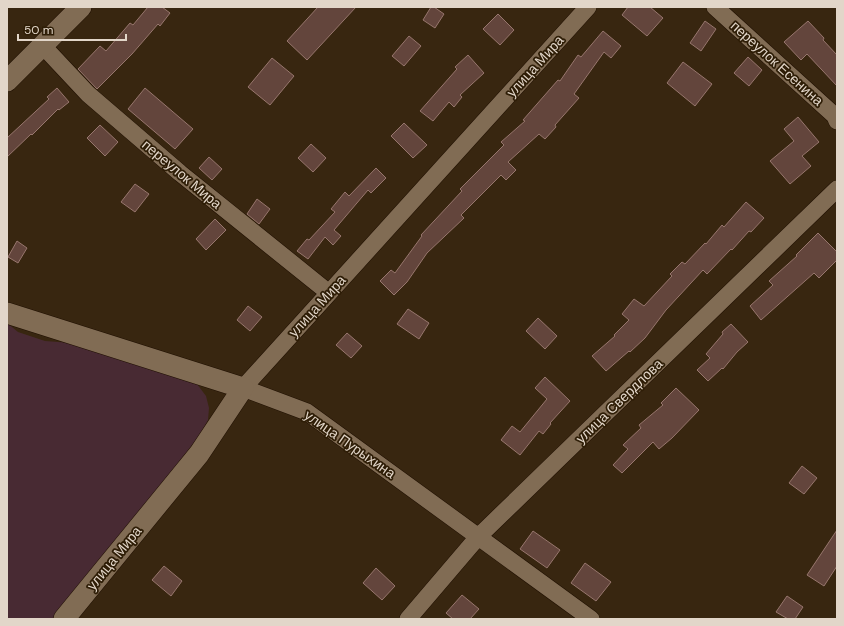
<svg xmlns="http://www.w3.org/2000/svg" width="844" height="626" viewBox="0 0 844 626" font-family="'DM Sans',sans-serif">
  <style>
    .green { fill: #482a33 }
    .building { fill: #63453c; stroke: #97766d }
    .lines { fill: none; stroke-linecap: round; stroke-linejoin: round }
    .minor-casing { stroke: #1f0f00; stroke-width: 18 }
    .tertiary-casing { stroke: #1f0f00; stroke-width: 22 }
    .minor { stroke: #816c54; stroke-width: 17 }
    .tertiary { stroke: #816c54; stroke-width: 21 }
    .labels { text-anchor: middle; dominant-baseline: central; stroke-width: 3.5; stroke-linejoin: round; paint-order: stroke }
    .street-label { font-size: 14px; fill: #e2d6c9; stroke: #2e1d06 }
  </style>
  <rect width="100%" height="100%" fill="#382610"/>
  <!-- green -->
  <path class="green" d="M 7,323 L 18,332 L 45,341 L 72,343 L 185,378 L 197,384 L 206,396 L 209,408 L 208,420 L 199,436 L 57,619 L 7,619 Z"/>
  <!-- building -->
  <path class="building" d="M 148,7 L 162,7 L 170,13 L 160,26 L 158,24 L 132,54 L 97,89 L 78,69 L 100,46 L 106,51 L 130,23 L 133,25 Z
    M 318,7 L 356,7 L 307,60 L 287,41 Z
    M 431,7 L 434,7 L 444,14 L 435,28 L 423,20 Z
    M 628,7 L 650,7 L 663,18 L 647,36 L 622,15 Z
    M 498,14 L 514,30 L 500,45 L 483,29 Z
    M 705,21 L 716,29 L 701,51 L 690,43 Z
    M 808,21 L 824,38 L 823,40 L 837,55 L 837,86 L 807,54 L 801,60 L 784,42 Z
    M 603,31 L 621,46 L 611,58 L 604,52 L 574,94 L 579,98 L 555,125 L 556,127 L 545,139 L 539,134 L 508,162 L 516,170 L 506,180 L 501,175 L 461,215 L 464,218 L 427,253 L 407,282 L 394,295 L 380,281 L 391,270 L 395,273 L 422,236 L 421,235 L 462,191 L 460,189 L 504,145 L 501,142 L 525,121 L 523,120 L 558,80 L 560,81 L 578,55 L 581,57 Z
    M 409,36 L 421,46 L 404,66 L 392,56 Z
    M 468,55 L 484,73 L 460,95 L 462,97 L 454,107 L 449,102 L 433,121 L 420,111 L 457,69 L 455,67 Z
    M 748,57 L 762,70 L 749,86 L 734,73 Z
    M 272,58 L 294,76 L 270,105 L 248,87 Z
    M 683,62 L 712,84 L 695,106 L 667,83 Z
    M 57,88 L 69,102 L 59,110 L 58,109 L 32,135 L 31,134 L 7,157 L 7,138 L 49,99 L 47,97 Z
    M 145,88 L 193,129 L 175,149 L 128,109 Z
    M 798,117 L 819,142 L 802,156 L 811,166 L 790,184 L 770,161 L 794,141 L 784,129 Z
    M 404,123 L 427,145 L 413,158 L 391,136 Z
    M 100,125 L 118,142 L 105,156 L 87,138 Z
    M 311,144 L 326,158 L 313,172 L 298,158 Z
    M 209,157 L 222,169 L 212,180 L 199,168 Z
    M 376,168 L 386,178 L 371,193 L 368,190 L 334,230 L 341,236 L 333,245 L 325,237 L 308,259 L 297,251 L 307,239 L 309,240 L 335,212 L 331,209 L 345,192 L 349,196 Z
    M 135,184 L 149,194 L 135,212 L 121,202 Z
    M 257,199 L 270,209 L 259,224 L 247,214 Z
    M 746,202 L 764,218 L 751,232 L 749,231 L 732,250 L 731,249 L 707,274 L 703,270 L 666,310 L 645,338 L 630,352 L 629,351 L 606,371 L 592,356 L 615,336 L 614,335 L 629,320 L 622,314 L 634,299 L 644,306 L 672,276 L 670,274 L 682,262 L 685,264 L 705,243 L 706,244 L 722,225 L 724,227 Z
    M 215,219 L 226,230 L 206,250 L 196,239 Z
    M 818,233 L 837,252 L 837,260 L 819,278 L 814,273 L 761,320 L 750,306 L 773,285 L 769,281 L 797,256 L 796,255 Z
    M 17,241 L 27,248 L 18,263 L 8,257 Z
    M 248,306 L 262,317 L 250,331 L 237,320 Z
    M 408,309 L 429,323 L 419,339 L 397,324 Z
    M 538,318 L 557,336 L 545,349 L 526,331 Z
    M 731,324 L 748,342 L 737,352 L 723,369 L 722,368 L 708,381 L 697,370 L 710,358 L 706,354 L 723,334 L 722,332 Z
    M 347,333 L 362,346 L 351,358 L 336,345 Z
    M 545,377 L 570,401 L 550,423 L 551,424 L 543,434 L 539,431 L 520,455 L 501,440 L 512,426 L 520,432 L 547,399 L 535,388 Z
    M 676,388 L 699,410 L 672,438 L 659,449 L 653,442 L 622,473 L 613,465 L 628,449 L 623,445 L 641,428 L 639,425 L 663,405 L 661,403 Z
    M 802,466 L 817,478 L 804,494 L 789,483 Z
    M 837,530 L 837,566 L 824,586 L 807,575 Z
    M 533,531 L 560,550 L 547,568 L 520,549 Z
    M 585,563 L 611,582 L 596,601 L 571,583 Z
    M 164,566 L 182,581 L 171,596 L 152,580 Z
    M 376,568 L 395,586 L 382,600 L 363,583 Z
    M 462,595 L 479,609 L 470,619 L 453,619 L 446,613 Z
    M 787,596 L 803,607 L 795,619 L 788,619 L 776,612 Z"/>
  <g class="lines">
    <defs>
      <path id="minor" d="M 588,7 L 243,388 L 307,412 L 591,619
        M 715,7 L 835,116 L 837,121
        M 43,46 L 88,94 L 180,173 L 329,293
        M 408,619 L 478,537 L 837,189"/>
      <path id="tertiary" d="M 7,81 L 81,7
        M 7,313 L 243,388 L 199,454 L 64,619"/>
    </defs>
    <!-- minor casing -->
    <use href="#minor" class="minor-casing"/>
    <!-- tertiary casing -->
    <use href="#tertiary" class="tertiary-casing"/>
    <!-- minor -->
    <use href="#minor" class="minor"/>
    <!-- tertiary -->
    <use href="#tertiary" class="tertiary"/>
  </g>
  <g class="labels">
    <!-- street labels -->
    <g class="street-label">
      <text transform="translate(777 63) rotate(42)">переулок Есенина</text>
      <text transform="translate(535 66) rotate(-48)">улица Мира</text>
      <text transform="translate(182 174) rotate(40)">переулок Мира</text>
      <text transform="translate(317 306) rotate(-48)">улица Мира</text>
      <text transform="translate(619 401) rotate(-44)">улица Свердлова</text>
      <text transform="translate(350 444) rotate(35)">улица Пурыхина</text>
      <text transform="translate(114 558) rotate(-51)">улица Мира</text>
    </g>
  </g>
  <!-- border -->
  <rect width="844" height="626" fill="none" stroke="#e2d6c9" stroke-width="16"/>
  <!-- scale -->
  <path d="M18 34v6h108v-6" fill="none" stroke="#e2d6c9" stroke-width="2"/>
  <text x="24" y="34" font-size="12" fill="#e2d6c9" stroke="#2e1d06" stroke-width="3" paint-order="stroke">50 m</text>
</svg>
